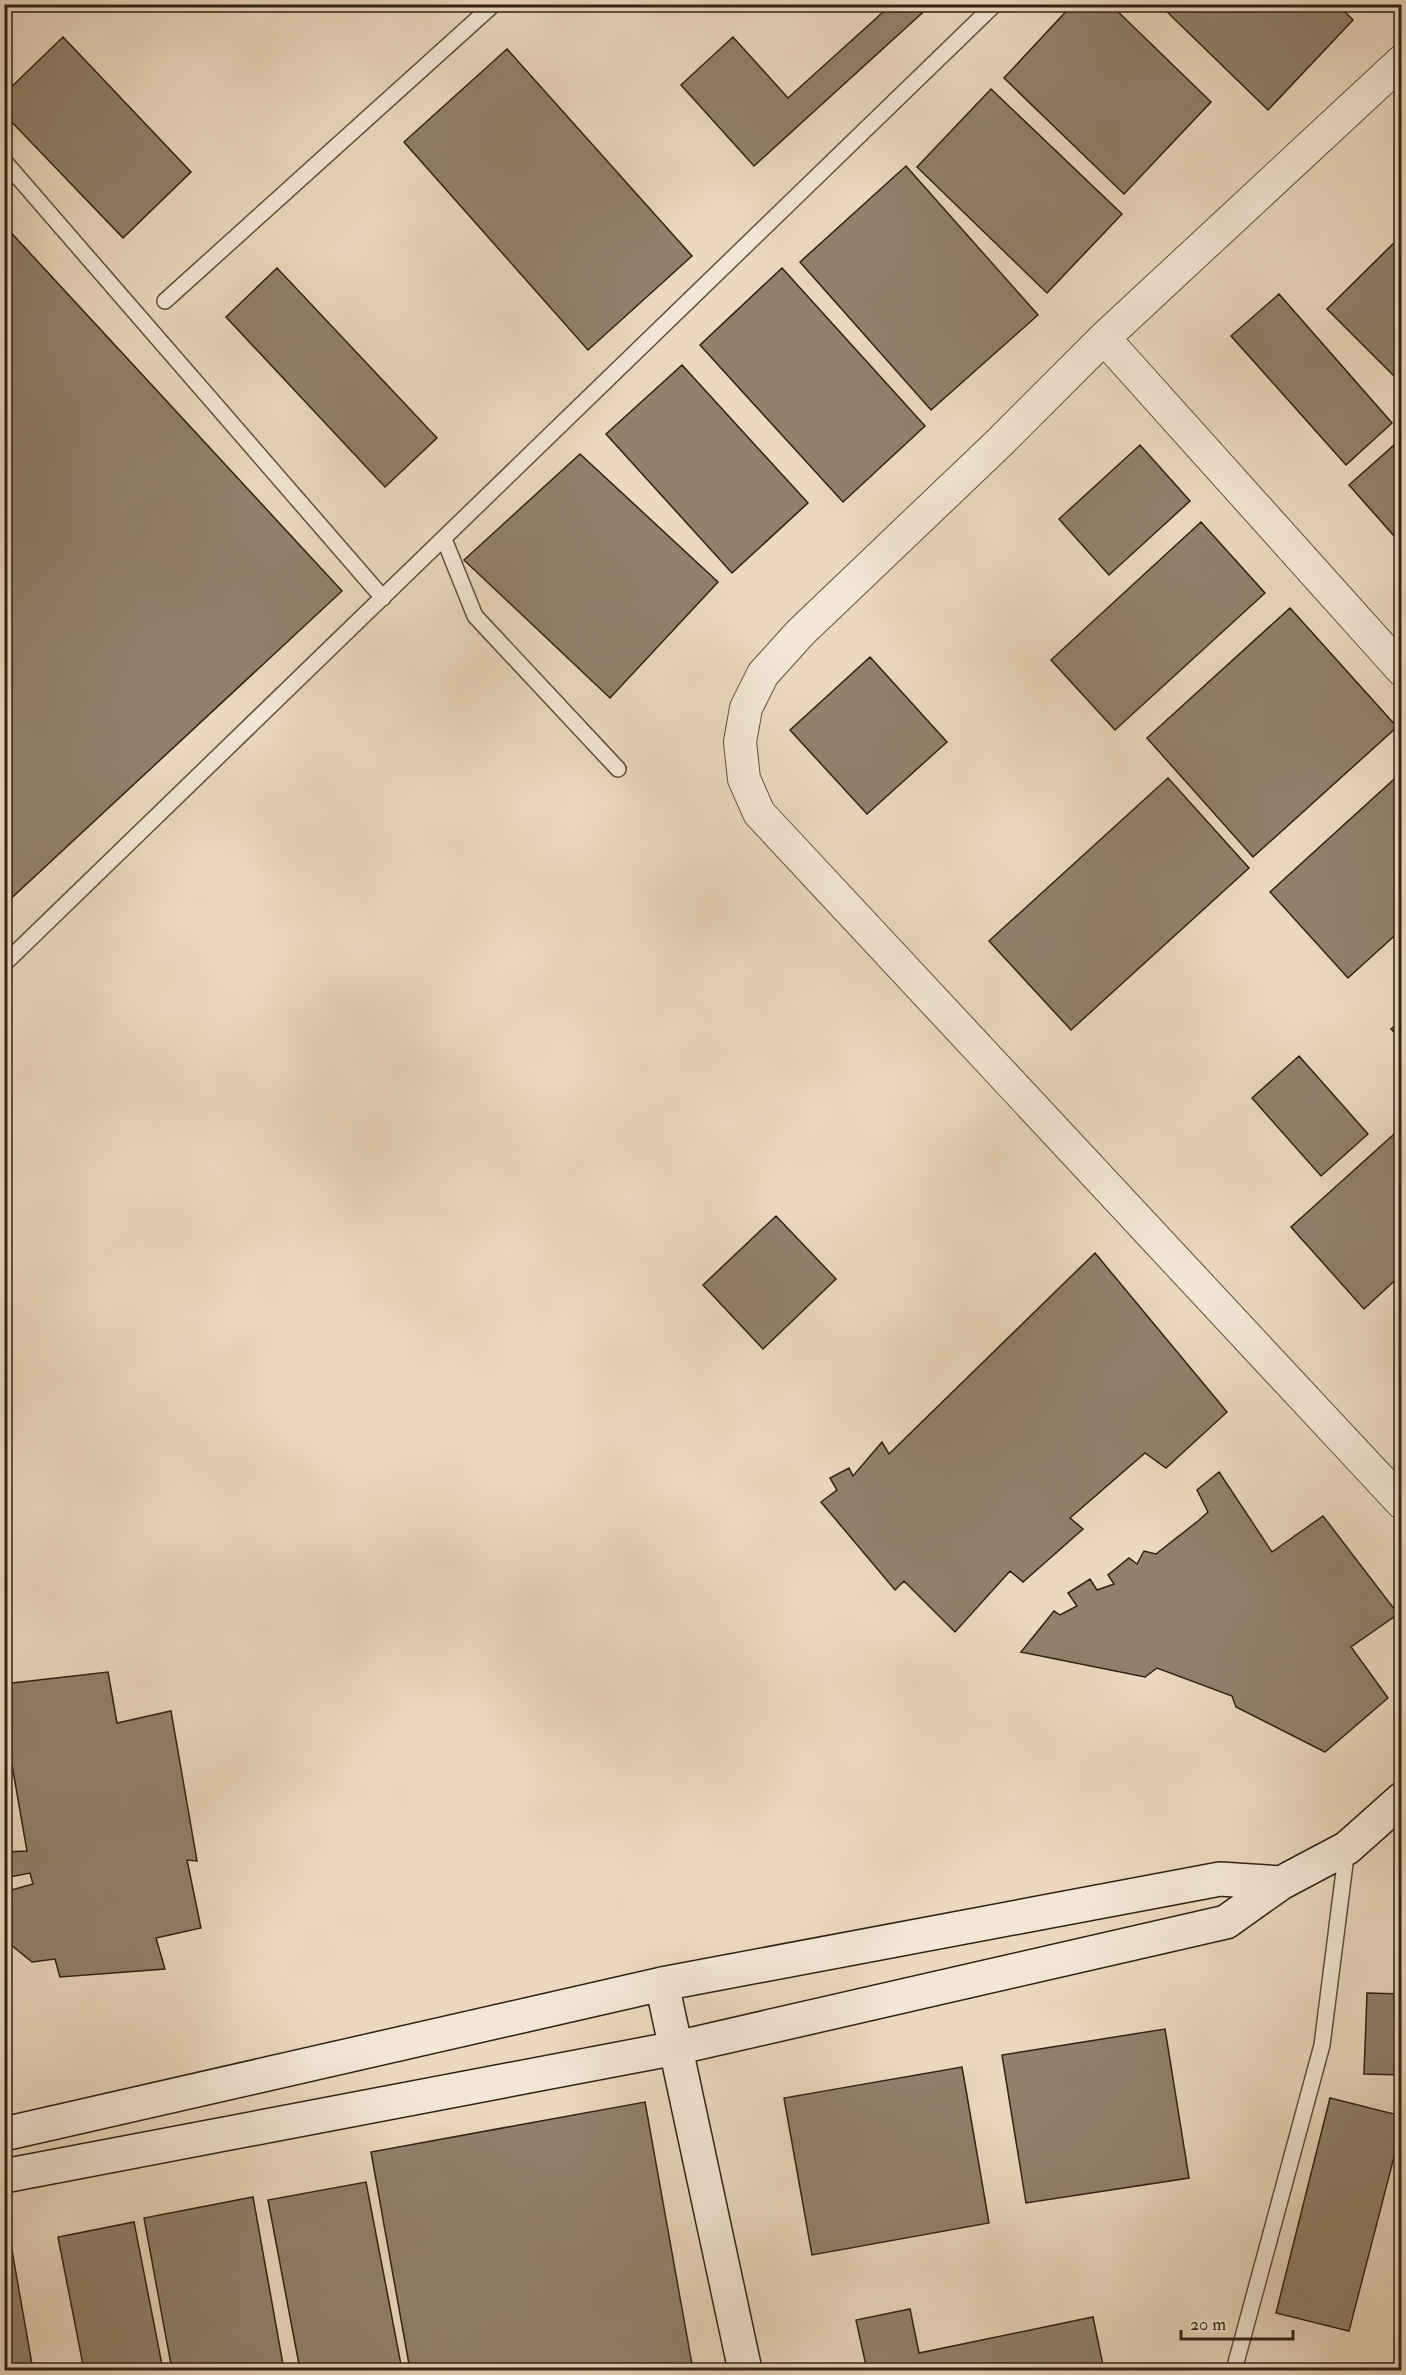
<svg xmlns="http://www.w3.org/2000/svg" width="1406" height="2375" viewBox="0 0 1406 2375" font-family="'IM FELL Double Pica',serif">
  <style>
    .building { fill: #91816c; stroke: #2f2213; stroke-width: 1.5 }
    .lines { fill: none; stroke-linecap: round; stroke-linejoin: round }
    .lane-casing { stroke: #5e503e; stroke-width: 18 }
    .street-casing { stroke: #5e503e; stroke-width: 34 }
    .secondary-casing { stroke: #2f2213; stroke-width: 36 }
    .lane { stroke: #f3e6d5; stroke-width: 15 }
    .street { stroke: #f3e6d5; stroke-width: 32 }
    .secondary { stroke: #f3e6d5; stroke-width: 33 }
  </style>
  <rect width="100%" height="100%" fill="#ecd8be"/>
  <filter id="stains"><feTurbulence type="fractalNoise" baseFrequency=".00333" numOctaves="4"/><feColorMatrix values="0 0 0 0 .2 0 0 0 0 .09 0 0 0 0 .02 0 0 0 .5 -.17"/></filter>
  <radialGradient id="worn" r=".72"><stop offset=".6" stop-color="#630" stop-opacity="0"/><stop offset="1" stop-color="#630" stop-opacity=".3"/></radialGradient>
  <!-- building -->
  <path class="building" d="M 4,4 L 22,4 L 4,20 Z
    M 892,4 L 932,4 L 754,166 L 681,85 L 733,37 L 788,98 Z
    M 1073,4 L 1110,4 L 1211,102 L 1124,194 L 1004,78 Z
    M 1159,4 L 1337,4 L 1353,20 L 1268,110 Z
    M 63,37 L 191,172 L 123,238 L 4,114 L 4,94 Z
    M 507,49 L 692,256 L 588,350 L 404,142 Z
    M 991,89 L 1122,214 L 1047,293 L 917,167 Z
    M 906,166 L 1038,315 L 931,410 L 800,262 Z
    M 4,225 L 342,591 L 4,905 Z
    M 1402,235 L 1402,384 L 1327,309 Z
    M 277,268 L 437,438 L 385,487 L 226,317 Z
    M 782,268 L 925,426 L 843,502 L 700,345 Z
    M 1279,294 L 1392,423 L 1346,465 L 1231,336 Z
    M 682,365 L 808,503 L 732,573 L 606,434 Z
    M 1402,438 L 1402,545 L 1349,485 Z
    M 1140,445 L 1190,501 L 1109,575 L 1059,519 Z
    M 580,454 L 718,582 L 610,698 L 464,560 Z
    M 1201,522 L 1265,593 L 1115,730 L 1051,660 Z
    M 1290,608 L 1397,727 L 1253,857 L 1147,738 Z
    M 870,657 L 947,742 L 867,814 L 790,730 Z
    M 1402,772 L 1402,929 L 1348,978 L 1270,892 Z
    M 1168,778 L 1249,868 L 1071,1030 L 989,941 Z
    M 1402,1019 L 1402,1040 L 1391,1029 Z
    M 1299,1056 L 1368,1134 L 1321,1176 L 1252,1098 Z
    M 1402,1127 L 1402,1274 L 1364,1309 L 1291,1227 Z
    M 776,1216 L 836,1279 L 763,1349 L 703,1285 Z
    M 1095,1253 L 1227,1412 L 1166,1468 L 1145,1453 L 1070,1518 L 1083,1529 L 1023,1582 L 1010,1571 L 955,1632 L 904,1581 L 895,1590 L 821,1502 L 837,1490 L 830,1478 L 849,1468 L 853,1476 L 882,1442 L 889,1454 Z
    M 1219,1472 L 1272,1552 L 1323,1516 L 1398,1614 L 1351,1647 L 1388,1698 L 1325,1752 L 1236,1707 L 1232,1696 L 1157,1668 L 1145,1677 L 1021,1652 L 1054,1611 L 1060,1615 L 1077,1606 L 1068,1593 L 1090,1579 L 1097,1590 L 1114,1584 L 1108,1575 L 1129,1558 L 1137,1564 L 1144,1551 L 1156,1554 L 1198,1521 L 1208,1512 L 1197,1490 Z
    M 108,1672 L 117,1723 L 171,1711 L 197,1861 L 187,1860 L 201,1928 L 156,1938 L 165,1969 L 60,1977 L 55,1959 L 32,1962 L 10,1944 L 4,1920 L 4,1892 L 33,1884 L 30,1873 L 4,1878 L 4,1852 L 27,1851 L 8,1742 L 4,1743 L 4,1684 Z
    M 1367,1993 L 1402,1994 L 1402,2075 L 1364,2074 Z
    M 1165,2029 L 1189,2178 L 1026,2203 L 1002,2055 Z
    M 962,2067 L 989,2223 L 812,2255 L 784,2098 Z
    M 1330,2098 L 1402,2116 L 1402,2126 L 1349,2331 L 1276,2313 Z
    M 645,2102 L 693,2370 L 410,2370 L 371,2152 Z
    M 366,2182 L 402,2370 L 300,2370 L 268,2200 Z
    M 253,2197 L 284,2370 L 172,2370 L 144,2218 Z
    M 134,2222 L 163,2370 L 84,2370 L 58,2237 Z
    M 10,2239 L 33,2370 L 4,2370 L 4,2240 Z
    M 910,2309 L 919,2353 L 1093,2317 L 1104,2370 L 867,2370 L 856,2320 Z"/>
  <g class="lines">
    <defs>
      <path id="lane" d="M 4,161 L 383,598
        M 165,301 L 494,4
        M 444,539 L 475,616 L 618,769
        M 4,964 L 995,4
        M 1234,2370 L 1322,2045 L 1347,1848"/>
      <path id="street" d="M 1402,61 L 1104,338 L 998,444 L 800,633 L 763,674 L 746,708 L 740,742 L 744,779 L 759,813 L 1402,1503
        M 1104,338 L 1402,670"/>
      <path id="secondary" d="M 662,1984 L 745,2370
        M 4,2134 L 662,1984 L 1220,1879 L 1281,1883
        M 4,2176 L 676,2048 L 1226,1922 L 1281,1883 L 1347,1848 L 1402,1799"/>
    </defs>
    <!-- lane casing -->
    <use href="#lane" class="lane-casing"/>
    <!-- street casing -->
    <use href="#street" class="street-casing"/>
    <!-- secondary casing -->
    <use href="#secondary" class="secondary-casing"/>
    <!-- lane -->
    <use href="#lane" class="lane"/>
    <!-- street -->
    <use href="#street" class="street"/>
    <!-- secondary -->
    <use href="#secondary" class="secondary"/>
  </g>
  <!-- margin -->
  <rect width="1406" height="2375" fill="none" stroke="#ecd8be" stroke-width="24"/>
  <rect x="6" y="6" width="1394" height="2363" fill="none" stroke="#2f2213" stroke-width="3"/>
  <rect x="12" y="12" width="1382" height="2351" fill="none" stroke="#2f2213" stroke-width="1.5"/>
  <!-- scale -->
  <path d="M1181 2330v9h112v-9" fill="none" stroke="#2f2213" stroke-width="3"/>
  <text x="1190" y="2330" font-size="18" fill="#2f2213" stroke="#f3e6d5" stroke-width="4.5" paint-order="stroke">20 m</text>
  <rect width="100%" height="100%" filter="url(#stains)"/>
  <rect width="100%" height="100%" fill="url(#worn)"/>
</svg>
